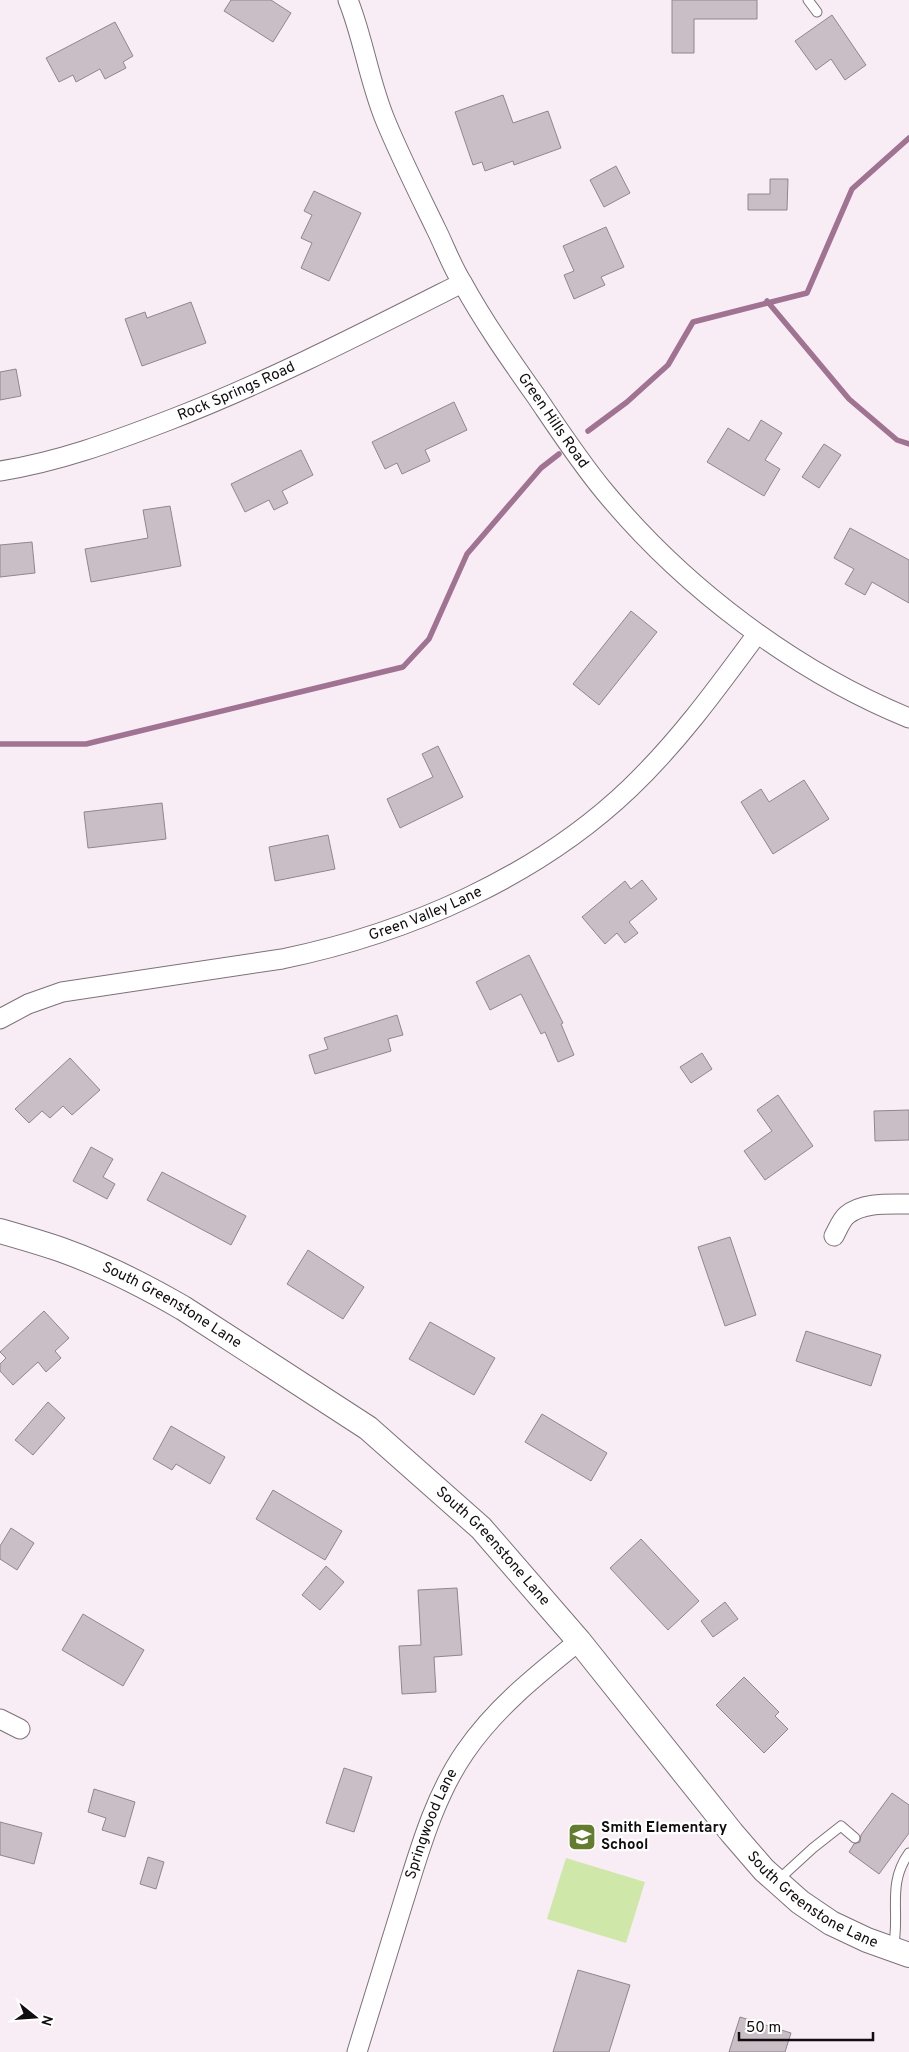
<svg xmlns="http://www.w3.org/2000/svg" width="909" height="2052" viewBox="0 0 909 2052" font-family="Overpass,sans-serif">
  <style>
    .green { fill: #d0e7aa }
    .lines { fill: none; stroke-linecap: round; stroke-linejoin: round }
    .stream { stroke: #a07393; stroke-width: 5.5 }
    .building { fill: #cabec6; stroke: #91868d }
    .service-casing { stroke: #7c7178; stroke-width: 11 }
    .minor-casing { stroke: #7c7178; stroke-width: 21 }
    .tertiary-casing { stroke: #7c7178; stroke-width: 26 }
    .service { stroke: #fff; stroke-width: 9 }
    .minor { stroke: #fff; stroke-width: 19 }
    .tertiary { stroke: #fff; stroke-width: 24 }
    .labels { text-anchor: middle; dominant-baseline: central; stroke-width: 4.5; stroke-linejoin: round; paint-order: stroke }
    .street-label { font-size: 15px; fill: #100c0f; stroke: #fff }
    .poi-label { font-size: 15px; font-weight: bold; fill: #100c0f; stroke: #fff; text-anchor: start }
  </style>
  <rect width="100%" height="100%" fill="#f9edf5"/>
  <!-- green -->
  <path class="green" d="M 566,1858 L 645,1882 L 626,1943 L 547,1919 Z"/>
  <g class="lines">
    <!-- stream -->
    <path class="stream" d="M 767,301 L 849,399 L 897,440 L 909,444
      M 588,431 L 627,402 L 668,365 L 693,322 L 807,293 L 852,189 L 909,138
      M 0,744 L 86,744 L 403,667 L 429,639 L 467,554 L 541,468 L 559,454"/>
  </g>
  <!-- building -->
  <path class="building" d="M 231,0 L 271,0 L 291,13 L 273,42 L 224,11 Z
    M 672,0 L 757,0 L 757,19 L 694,19 L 694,53 L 672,53 Z
    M 832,15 L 866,65 L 845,80 L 831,59 L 816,70 L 795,41 Z
    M 115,22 L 133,56 L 123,62 L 126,68 L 105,79 L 100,69 L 76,82 L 73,75 L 59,82 L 46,58 Z
    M 503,95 L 513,123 L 548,111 L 561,148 L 514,165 L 513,161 L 485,171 L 482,162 L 473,165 L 455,112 Z
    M 616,166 L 630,193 L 604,207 L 590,180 Z
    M 770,179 L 788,179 L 787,210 L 748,210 L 748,194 L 770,194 Z
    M 314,191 L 361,213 L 329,281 L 301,268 L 312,243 L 301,238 L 312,215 L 304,211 Z
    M 606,227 L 624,267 L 601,277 L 605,285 L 574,299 L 564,275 L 574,271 L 563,246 Z
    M 191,302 L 206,343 L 142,366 L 125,319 L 145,312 L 147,318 Z
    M 16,369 L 21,396 L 0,400 L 0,372 Z
    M 454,402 L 467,430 L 425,450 L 430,461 L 402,474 L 397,463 L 385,469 L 372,442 Z
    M 761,420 L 782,433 L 765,460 L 780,469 L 764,496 L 707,462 L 728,428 L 749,441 Z
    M 824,444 L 841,455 L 819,488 L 802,477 Z
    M 301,450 L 313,475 L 282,491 L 288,503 L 274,510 L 269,500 L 245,512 L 231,484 Z
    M 170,506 L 181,566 L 91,582 L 85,549 L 148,538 L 143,510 Z
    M 850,528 L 909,560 L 909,603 L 872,582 L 865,595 L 845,584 L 854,569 L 834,558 Z
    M 32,542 L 35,573 L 0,577 L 0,545 Z
    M 631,611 L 657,632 L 599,705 L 573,684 Z
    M 438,746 L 463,797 L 400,828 L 387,799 L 433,777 L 422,754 Z
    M 804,780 L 829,819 L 773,854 L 741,802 L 761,789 L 769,802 Z
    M 162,803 L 166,839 L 88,848 L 84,812 Z
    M 328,835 L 335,869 L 275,881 L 269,847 Z
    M 642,880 L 657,899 L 629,922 L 638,933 L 625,943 L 617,933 L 605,944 L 582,917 L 625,881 L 631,889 Z
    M 529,955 L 563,1023 L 561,1024 L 574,1055 L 558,1062 L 545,1032 L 541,1034 L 521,994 L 490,1010 L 476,982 Z
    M 397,1015 L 403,1035 L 388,1039 L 391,1051 L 315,1074 L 309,1055 L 328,1049 L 324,1038 Z
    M 702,1053 L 712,1069 L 691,1083 L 680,1067 Z
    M 70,1058 L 100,1090 L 72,1115 L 63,1106 L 50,1118 L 42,1111 L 29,1123 L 15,1109 Z
    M 778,1095 L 813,1146 L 765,1180 L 744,1151 L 772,1131 L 757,1110 Z
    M 909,1110 L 909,1140 L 875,1141 L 874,1111 Z
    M 91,1147 L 113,1159 L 103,1177 L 115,1184 L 107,1199 L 73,1181 Z
    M 162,1172 L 246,1216 L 231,1245 L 147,1200 Z
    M 730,1237 L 756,1315 L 725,1326 L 698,1247 Z
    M 308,1250 L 364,1287 L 343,1319 L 287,1284 Z
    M 44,1311 L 69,1338 L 55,1351 L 61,1358 L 46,1372 L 38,1362 L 13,1385 L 0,1371 L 0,1364 L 6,1358 L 0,1352 Z
    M 430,1322 L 495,1358 L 474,1395 L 409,1359 Z
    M 806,1331 L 881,1355 L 871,1386 L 796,1361 Z
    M 48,1402 L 65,1418 L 33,1455 L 15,1440 Z
    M 542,1414 L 607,1453 L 591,1481 L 525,1442 Z
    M 171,1426 L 225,1457 L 210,1484 L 176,1464 L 172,1470 L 153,1459 Z
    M 273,1490 L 342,1531 L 325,1560 L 256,1519 Z
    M 11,1528 L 34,1543 L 17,1570 L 0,1559 L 0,1546 Z
    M 641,1539 L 699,1601 L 668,1630 L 610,1568 Z
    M 326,1566 L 344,1582 L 320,1610 L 302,1595 Z
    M 457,1588 L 462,1655 L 434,1657 L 436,1692 L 402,1694 L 399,1646 L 421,1645 L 418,1590 Z
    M 725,1602 L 738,1619 L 713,1637 L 701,1621 Z
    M 83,1614 L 144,1650 L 123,1686 L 62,1650 Z
    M 744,1677 L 779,1712 L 775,1716 L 788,1729 L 764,1753 L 716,1705 Z
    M 344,1768 L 372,1777 L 354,1832 L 326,1823 Z
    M 94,1789 L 135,1802 L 125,1837 L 102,1830 L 106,1818 L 88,1812 Z
    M 892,1793 L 909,1805 L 909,1833 L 879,1874 L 849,1852 L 854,1844 L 860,1842 L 861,1835 Z
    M 0,1822 L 42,1833 L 34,1864 L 0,1855 Z
    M 148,1857 L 164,1862 L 156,1889 L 140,1884 Z
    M 578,1970 L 630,1985 L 609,2052 L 553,2052 Z
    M 740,2017 L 791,2033 L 785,2052 L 729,2052 Z"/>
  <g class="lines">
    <defs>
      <path id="service" d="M 808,0 L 817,12
        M 777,1881 L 813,1848 L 841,1826 L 855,1838
        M 893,1949 C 901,1914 886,1885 909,1853"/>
      <g id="minor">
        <path id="s1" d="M 348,0 C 364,40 369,82 386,122 C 401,158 419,194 436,229 C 445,247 452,267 463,284 C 485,324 512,362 538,399 C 559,430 580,462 604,491 C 683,587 794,671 909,718"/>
        <path id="s2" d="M 0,471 C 58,462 112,442 167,421 C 268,382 365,332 462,283"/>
        <path id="s3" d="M 0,1019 L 28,1004 L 62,992 L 282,959 C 408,933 537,877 630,788 C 679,741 718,687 757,634"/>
        <path d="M 834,1236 C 838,1229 841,1220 847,1215 C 863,1202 889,1204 909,1204"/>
        <path d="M 0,1719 L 20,1729"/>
        <path id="s4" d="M 357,2052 C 372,2002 388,1953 403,1903 C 419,1852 434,1797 465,1752 C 496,1707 537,1675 579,1641"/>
      </g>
      <g id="tertiary">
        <path id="s5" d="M 0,1231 C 21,1237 42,1243 62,1250 C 104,1265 145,1286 183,1308 L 368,1428 L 481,1528 L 579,1641 L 732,1833 L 764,1870 L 800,1902 L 831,1923 L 867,1940 L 909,1955"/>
      </g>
    </defs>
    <!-- service casing -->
    <use href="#service" class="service-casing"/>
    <!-- minor casing -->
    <use href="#minor" class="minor-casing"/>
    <!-- tertiary casing -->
    <use href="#tertiary" class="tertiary-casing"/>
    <!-- service -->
    <use href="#service" class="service"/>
    <!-- minor -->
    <use href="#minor" class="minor"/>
    <!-- tertiary -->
    <use href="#tertiary" class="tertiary"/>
  </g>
  <!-- icons -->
  <defs>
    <symbol id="school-square" viewBox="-11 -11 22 22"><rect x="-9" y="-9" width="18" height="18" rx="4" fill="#647c2f" stroke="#fff"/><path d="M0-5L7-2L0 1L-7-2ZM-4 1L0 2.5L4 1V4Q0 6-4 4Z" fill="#fff"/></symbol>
  </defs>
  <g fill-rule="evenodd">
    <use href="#school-square" x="566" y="1821" width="32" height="32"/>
  </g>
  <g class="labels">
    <!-- street labels -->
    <g class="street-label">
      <text stroke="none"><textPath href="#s2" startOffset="250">Rock Springs Road</textPath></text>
      <text stroke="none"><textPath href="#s1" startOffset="471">Green Hills Road</textPath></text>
      <text stroke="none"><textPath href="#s3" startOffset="441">Green Valley Lane</textPath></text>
      <text stroke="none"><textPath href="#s5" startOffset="188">South Greenstone Lane</textPath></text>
      <text stroke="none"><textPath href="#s5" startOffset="592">South Greenstone Lane</textPath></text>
      <text stroke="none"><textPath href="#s4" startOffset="240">Springwood Lane</textPath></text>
      <text stroke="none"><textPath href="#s5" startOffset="1072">South Greenstone Lane</textPath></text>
    </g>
    <!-- poi labels -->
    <g class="poi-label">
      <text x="601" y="1828">Smith Elementary<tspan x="601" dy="17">School</tspan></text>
    </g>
  </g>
  <!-- north arrow -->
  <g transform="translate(35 2017) rotate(107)" stroke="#ffffff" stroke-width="4" paint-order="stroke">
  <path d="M0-4L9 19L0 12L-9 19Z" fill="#100c0f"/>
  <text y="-8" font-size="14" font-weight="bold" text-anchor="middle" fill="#100c0f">N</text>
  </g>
  <!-- scale -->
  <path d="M739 2032v8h134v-8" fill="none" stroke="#100c0f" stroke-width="2.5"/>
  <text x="746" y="2032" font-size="15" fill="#100c0f" stroke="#ffffff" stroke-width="4" paint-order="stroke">50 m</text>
</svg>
